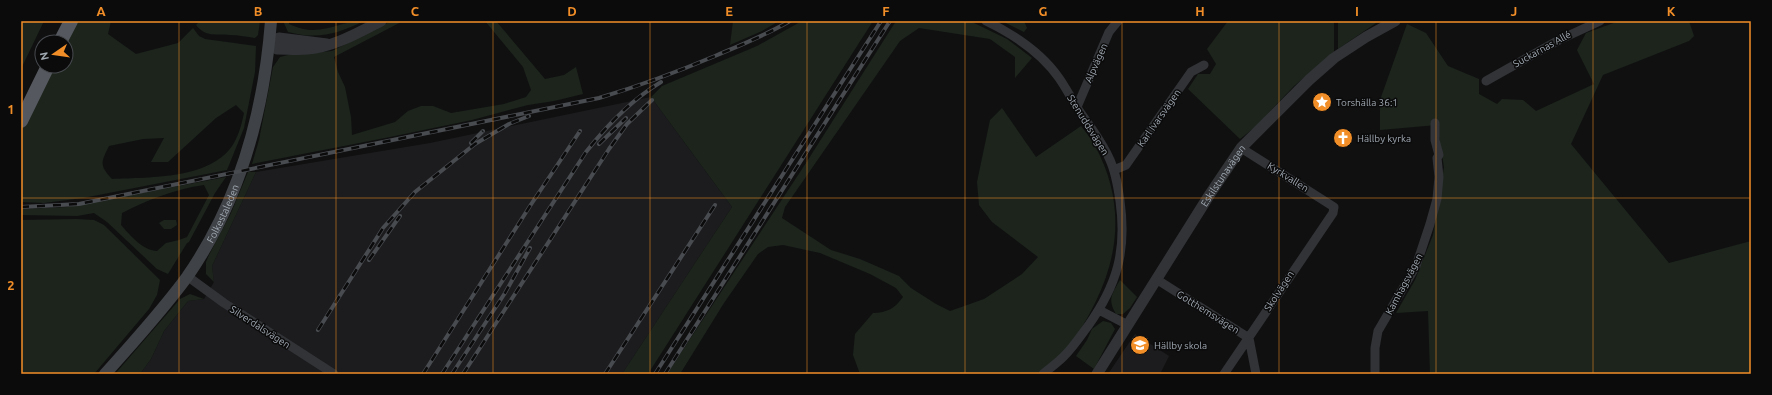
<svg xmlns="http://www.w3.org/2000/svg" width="1772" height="395" viewBox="0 0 1772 395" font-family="Ubuntu,sans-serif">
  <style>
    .built { fill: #1c1c1e }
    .green { fill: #1c241c; fill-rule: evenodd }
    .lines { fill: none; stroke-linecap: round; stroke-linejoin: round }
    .minor { stroke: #313336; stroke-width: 9 }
    .tertiary { stroke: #313336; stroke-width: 11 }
    .secondary { stroke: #3f4246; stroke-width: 12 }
    .trunk { stroke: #55585e; stroke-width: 14 }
    .rail-casing { stroke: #484b4f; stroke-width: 4 }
    .rail { stroke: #0b0b0c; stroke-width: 2.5; stroke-dasharray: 8; stroke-linecap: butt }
    .grid { fill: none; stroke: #f28e27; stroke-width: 1; stroke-opacity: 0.55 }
    .labels { text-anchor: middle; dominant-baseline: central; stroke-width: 3; stroke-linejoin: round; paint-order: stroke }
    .street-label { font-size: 10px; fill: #a1a9b2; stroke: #0b0b0c }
    .poi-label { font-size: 10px; fill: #a1a9b2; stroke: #0b0b0c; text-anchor: start }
    .neatline { fill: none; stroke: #f28e27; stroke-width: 1.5 }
    .grid-label { font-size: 13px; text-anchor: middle; font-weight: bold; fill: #f28e27 }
  </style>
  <rect width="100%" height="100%" fill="#101011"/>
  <!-- built -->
  <path class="built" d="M 651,97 L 732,207 L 622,374 L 140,374 L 151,359 L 164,331 L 188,301 L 204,299 L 214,282 L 212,266 L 256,172 L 430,143 Z
    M 1135,334 L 1169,356 L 1160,374 L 1108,374 Z"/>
  <!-- green -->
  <path class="green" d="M 21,21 L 44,21 L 21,69 Z
    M 75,21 L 111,21 L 108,34 L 136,54 L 178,43 L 193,28 L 199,36 L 205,39 L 256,46 L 255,72 L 244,128 L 227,170 L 83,198 L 44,203 L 21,202 L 21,129 L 53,66 L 66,66 L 66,42 ZM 236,105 L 244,113 C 242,122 240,131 236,139 C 217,180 150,177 112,179 C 99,165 101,162 109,146 L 143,139 L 164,138 L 151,162 L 168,162 L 216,118 Z
    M 200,21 L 260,21 L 258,35 L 255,38 C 247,37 239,35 230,35 C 216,34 205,37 196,25 Z
    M 283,21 L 289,21 L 289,24 C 321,39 335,21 364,21 C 337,34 318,40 288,32 Z
    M 391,21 L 403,21 L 334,57 L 338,72 L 345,87 L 351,117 L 352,135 L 395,122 L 408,111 L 421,106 L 433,106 L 451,113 L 504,104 L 526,97 L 531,90 L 523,67 L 485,21 L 496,21 L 545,79 L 564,75 L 576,67 L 583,94 L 554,101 L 528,105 L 472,120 L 390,137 L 252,164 L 259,140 L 273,67 L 280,57 L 288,55 L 332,51 Z
    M 733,21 L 779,21 L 762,31 L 730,45 Z
    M 802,21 L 873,21 L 648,374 L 622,374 L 732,207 L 651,97 L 662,86 L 757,46 Z
    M 896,21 L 970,21 L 1007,39 L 1032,58 L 1015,78 L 1015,57 L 990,39 L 919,28 L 900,41 L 785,207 L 782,218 L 831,250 L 860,259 L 899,276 L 911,288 L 936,304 L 950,311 L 984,299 L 1022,274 L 1038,257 L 992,222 L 979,205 L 977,182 L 990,120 L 1002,108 L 1036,157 L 1081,126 C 1086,132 1091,139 1095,146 C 1123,197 1121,250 1096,301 C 1088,317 1079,334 1067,348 C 1059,358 1047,366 1037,374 L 860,374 L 853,355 L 855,334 L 873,313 C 887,313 895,308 903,297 L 896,288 L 870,274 L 820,253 L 783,245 L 768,247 L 758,254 L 724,303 L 680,374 L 667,374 L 806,163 Z
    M 1002,21 L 1024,21 L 1027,28 L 1024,32 Z
    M 1228,21 L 1334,21 L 1334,52 L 1294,86 L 1255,127 L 1240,139 L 1188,89 L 1198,74 L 1210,74 L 1216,64 L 1207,49 Z
    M 1338,21 L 1379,21 L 1338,49 Z
    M 1619,21 L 1689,21 L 1694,36 L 1689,41 L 1603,75 L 1571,144 L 1669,263 L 1751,241 L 1751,374 L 1430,374 L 1428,311 L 1396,313 L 1415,280 L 1433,235 L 1444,167 L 1437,125 L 1380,130 L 1380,100 L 1407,24 L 1426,33 L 1448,66 L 1479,79 L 1479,94 L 1497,104 L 1502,99 L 1523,100 L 1536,111 L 1594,84 L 1577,50 L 1586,33 Z
    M 248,172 L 256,172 L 212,266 L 214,282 L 206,274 L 206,262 L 209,255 L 231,213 Z
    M 226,177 L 215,193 L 189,242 L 187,243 L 168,274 L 157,269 L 107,222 L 94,213 L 77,216 L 21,215 L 21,209 L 67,207 ZM 204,185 L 209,195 L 187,237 L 179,240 L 166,243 L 157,251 C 142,250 131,236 121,225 L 122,213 C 147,200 175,189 204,185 Z
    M 76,219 L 94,220 L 104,225 L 160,280 L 157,295 L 149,309 L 94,374 L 21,374 L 21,220 Z
    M 164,220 L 176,220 L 177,225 L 171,229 L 164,229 L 159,223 Z
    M 1120,280 L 1137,297 L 1130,308 L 1123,314 L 1116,314 C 1107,299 1112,294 1120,280 Z
    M 190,294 L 204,299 L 188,301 L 164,331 L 151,359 L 140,374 L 115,374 L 180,299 Z
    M 1103,321 L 1111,323 L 1115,329 L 1094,369 L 1076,356 L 1087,340 L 1092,329 Z"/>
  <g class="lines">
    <!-- minor -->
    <path class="minor" d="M 986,21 C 1013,34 1041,52 1059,78 C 1066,88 1071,98 1078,109 C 1089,125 1102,141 1110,160 C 1116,173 1118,187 1120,201 C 1127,251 1117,285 1088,326 C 1081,335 1074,346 1066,354 C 1059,362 1051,367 1043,374
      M 1486,81 L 1559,40 L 1600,21
      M 1077,107 L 1109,32 L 1118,21
      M 1114,170 L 1126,165 L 1191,72 L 1204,65
      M 187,276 L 224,303 L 334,374
      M 1156,279 L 1249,338 L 1256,374
      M 1099,310 L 1128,325
      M 1224,374 L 1333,213 L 1334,207 L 1241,148
      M 1375,374 L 1375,348 L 1378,331 L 1416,266 L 1430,224 L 1437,199 L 1439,177 L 1437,158 L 1439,155 L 1435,140 L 1435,123"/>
    <!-- tertiary -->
    <g class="tertiary">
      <path d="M 327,44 L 279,38 L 269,43 L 277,49 C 287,49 298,50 308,49 C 334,47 359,32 381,21"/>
      <path id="s1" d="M 1097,374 L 1210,194 L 1241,148 L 1309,80 L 1334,58 L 1366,37 L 1395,21"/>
    </g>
    <!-- secondary -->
    <path class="secondary" id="s2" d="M 105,374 C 133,343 162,311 187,277 C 239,202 264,111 271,21"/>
    <!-- trunk -->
    <path class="trunk" d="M 60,42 L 71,21
      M 21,121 L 48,66"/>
    <defs>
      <path id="rail" d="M 471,143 L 483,131
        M 599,144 L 626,118
        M 21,207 L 79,204 L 599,98 C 639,86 677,72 715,56 C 741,45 766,35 790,21
        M 369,260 L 400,216
        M 318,330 L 383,228 L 415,192 L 475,144 L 509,124 L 529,116
        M 423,374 L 530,206 L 580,131
        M 442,374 L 586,152 C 608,124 631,100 661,82
        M 452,374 L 505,293 L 530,248
        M 463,374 L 609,149 L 627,124 L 652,100
        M 605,374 L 715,205
        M 655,374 L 881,21
        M 665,374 L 890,21"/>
    </defs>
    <!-- rail casing -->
    <use href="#rail" class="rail-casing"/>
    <!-- rail -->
    <use href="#rail" class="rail"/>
  </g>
  <!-- grid -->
  <path class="grid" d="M 179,21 L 179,374M 336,21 L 336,374M 493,21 L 493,374M 650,21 L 650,374M 807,21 L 807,374M 965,21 L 965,374M 1122,21 L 1122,374M 1279,21 L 1279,374M 1436,21 L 1436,374M 1593,21 L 1593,374M 21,198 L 1751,198"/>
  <!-- icons -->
  <defs>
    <symbol id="sight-disc" viewBox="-11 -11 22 22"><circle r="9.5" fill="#f28e27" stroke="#0b0b0c"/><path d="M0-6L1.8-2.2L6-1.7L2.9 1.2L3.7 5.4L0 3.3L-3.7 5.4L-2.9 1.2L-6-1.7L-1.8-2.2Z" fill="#fff"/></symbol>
    <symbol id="church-disc" viewBox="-11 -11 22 22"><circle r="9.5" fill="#f28e27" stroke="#0b0b0c"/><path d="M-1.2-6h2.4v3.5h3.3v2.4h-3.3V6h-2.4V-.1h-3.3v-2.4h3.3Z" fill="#fff"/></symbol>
    <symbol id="school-disc" viewBox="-11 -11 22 22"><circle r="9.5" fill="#f28e27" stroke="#0b0b0c"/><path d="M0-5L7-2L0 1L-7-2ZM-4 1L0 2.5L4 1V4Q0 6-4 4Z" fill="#fff"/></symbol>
  </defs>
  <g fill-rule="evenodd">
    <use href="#sight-disc" x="1311" y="91" width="22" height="22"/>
    <use href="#church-disc" x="1332" y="127" width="22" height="22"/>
    <use href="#school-disc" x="1129" y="334" width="22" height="22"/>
  </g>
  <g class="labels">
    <!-- street labels -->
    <g class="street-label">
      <text transform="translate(1542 49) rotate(-29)">Suckarnas Allé</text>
      <text transform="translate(1096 63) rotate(-66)">Alpvägen</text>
      <text transform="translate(1159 118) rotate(-55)">Karl Ivarsvägen</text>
      <text transform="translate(1088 125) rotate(58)">Stenuddsvägen</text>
      <text stroke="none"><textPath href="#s1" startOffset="235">Eskilstunavägen</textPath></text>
      <text transform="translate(1288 177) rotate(32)">Kyrkvallen</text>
      <text stroke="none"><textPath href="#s2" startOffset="200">Folkestaleden</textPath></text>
      <text transform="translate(1404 284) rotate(-62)">Kamhagsvägen</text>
      <text transform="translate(1279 291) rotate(-57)">Skolvägen</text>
      <text transform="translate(1208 312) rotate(32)">Gotthemsvägen</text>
      <text transform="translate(260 327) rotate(33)">Silverdalsvägen</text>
    </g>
    <!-- poi labels -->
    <g class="poi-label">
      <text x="1336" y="102">Torshälla 36:1</text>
      <text x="1357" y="138">Hällby kyrka</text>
      <text x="1154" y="345">Hällby skola</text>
    </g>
  </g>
  <!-- border -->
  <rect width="1772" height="395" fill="none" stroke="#0b0b0c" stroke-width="44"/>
  <!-- north arrow -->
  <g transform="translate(54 54) rotate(257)"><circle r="19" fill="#0b0b0c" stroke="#474a4e"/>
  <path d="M0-3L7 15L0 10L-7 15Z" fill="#f28e27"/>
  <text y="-6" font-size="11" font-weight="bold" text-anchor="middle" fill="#a1a9b2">N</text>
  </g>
  <rect x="22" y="22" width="1728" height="351" class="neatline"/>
  <g class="grid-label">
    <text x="101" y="16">A</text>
    <text x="258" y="16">B</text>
    <text x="415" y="16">C</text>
    <text x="572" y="16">D</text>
    <text x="729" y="16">E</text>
    <text x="886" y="16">F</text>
    <text x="1043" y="16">G</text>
    <text x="1200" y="16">H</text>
    <text x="1357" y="16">I</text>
    <text x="1514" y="16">J</text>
    <text x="1671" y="16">K</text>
    <text x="11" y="114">1</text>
    <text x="11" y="290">2</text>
  </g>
</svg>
